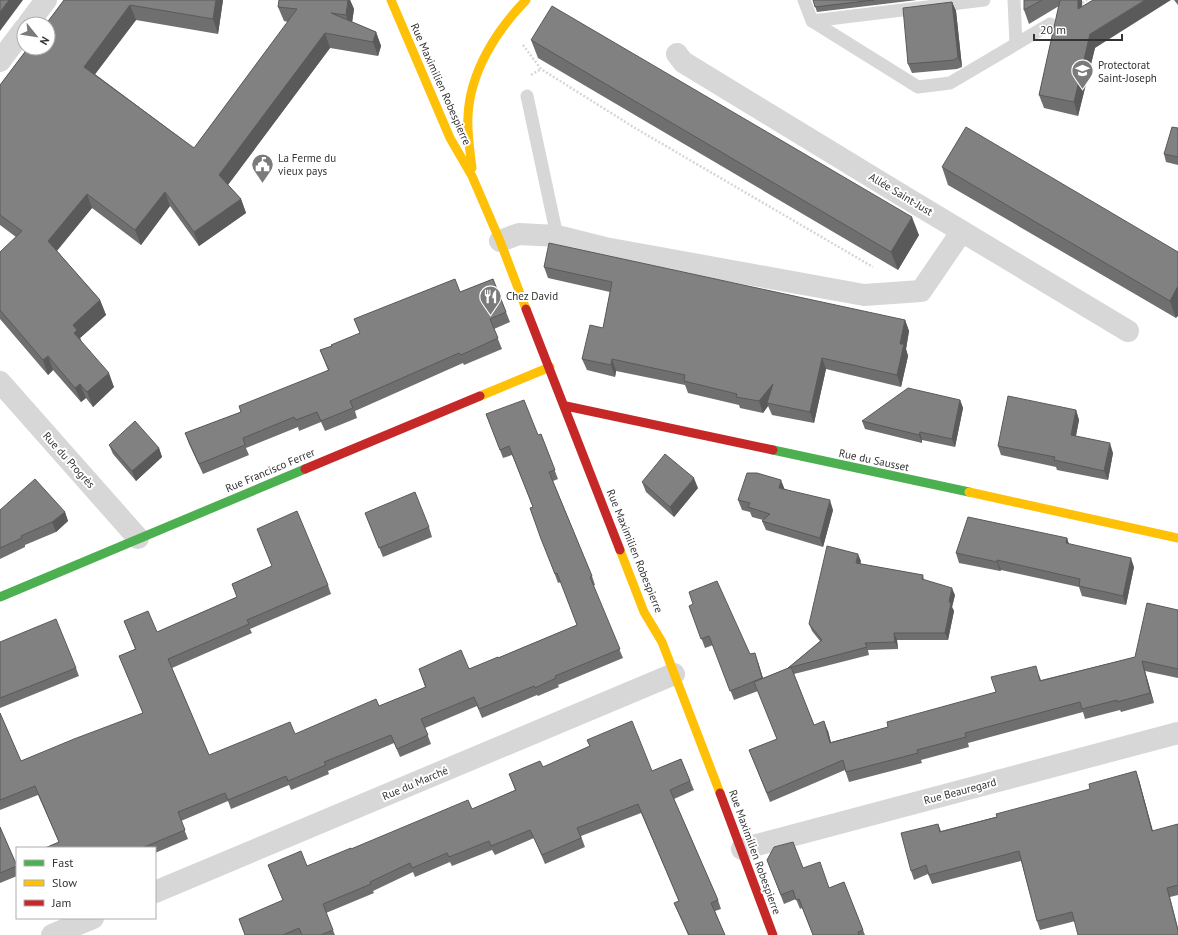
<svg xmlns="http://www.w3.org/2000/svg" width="1178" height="935" viewBox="0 0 1178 935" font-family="'PT Sans',sans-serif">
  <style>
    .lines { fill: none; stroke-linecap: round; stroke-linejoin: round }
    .path { stroke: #d6d6d6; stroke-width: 2.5; stroke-dasharray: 2 2; stroke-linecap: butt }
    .lane { stroke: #d7d7d7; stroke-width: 13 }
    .street { stroke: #d7d7d7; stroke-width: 22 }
    .fast { stroke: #4caf50; stroke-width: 9 }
    .slow { stroke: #ffc107; stroke-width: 9 }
    .jam { stroke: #c62828; stroke-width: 9 }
    .wall { fill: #6f6f6f }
    .shaded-wall { fill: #5a5a5a }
    .building { fill: #818181; stroke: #5a5a5a }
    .labels { text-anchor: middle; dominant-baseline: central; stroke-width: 4; stroke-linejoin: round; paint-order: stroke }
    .poi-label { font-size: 11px; fill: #333; stroke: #fff; text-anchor: start }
    .street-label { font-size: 11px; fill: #333; stroke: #fff }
  </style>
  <rect width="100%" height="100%" fill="#fff"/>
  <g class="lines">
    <!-- path -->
    <path class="path" d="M 1079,5 L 1087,0
      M 523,45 L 541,69 L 635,128 L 873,267
      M 531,75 L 541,69"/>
    <!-- lane -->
    <path class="lane" d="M 804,0 L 812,21 L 984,0
      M 1014,0 L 1016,44
      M 812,21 L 918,87 L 950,83 L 1050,24
      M 527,96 L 557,236"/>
    <!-- street -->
    <path class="street" d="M 28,24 L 46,0
      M 677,54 L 683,62 L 903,196 L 1128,331
      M 0,61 L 24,29
      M 500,241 L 519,234 L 557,236 L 605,248 L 864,295 L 921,291 L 962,231
      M 0,382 L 138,538
      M 742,849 L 1178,733
      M 155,892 L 674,674
      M 52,935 L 93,918"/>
    <!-- fast -->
    <path class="fast" d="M 773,450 L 969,492
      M 0,597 L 305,469"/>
    <!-- slow -->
    <path class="slow" d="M 391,0 L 450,138 L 472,176 L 500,241 L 526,309
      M 472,168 C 470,151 467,133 468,116 C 470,72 496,31 526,0
      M 480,396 L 550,367
      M 969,492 L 1178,538
      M 620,550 L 644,612 L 662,642 L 720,793"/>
    <!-- jam -->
    <path class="jam" d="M 526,309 L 620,550
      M 566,406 L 773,450
      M 305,469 L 480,396
      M 720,793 L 773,935"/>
  </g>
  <!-- wall -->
  <path class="wall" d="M 64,0 L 223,0 L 218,34 L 136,20 L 95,74 L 194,148 L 288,22 L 284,21 L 278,7 L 279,0 L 350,0 L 354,9 L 352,22 L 376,32 L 381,46 L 378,56 L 330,48 L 228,185 L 241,199 L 246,213 L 199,246 L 170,206 L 141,245 L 92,208 L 57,251 L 100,300 L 106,315 L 80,338 L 82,343 L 114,387 L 93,407 L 86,398 L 81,402 L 53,370 L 48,375 L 0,319 L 0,252 L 16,237 L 0,225 L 0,85 Z
    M 813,0 L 917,0 L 817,12 Z
    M 1024,0 L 1082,0 L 1082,7 L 1095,48 L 1078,116 L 1044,108 L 1039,95 L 1059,6 L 1029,24 L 1024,10 Z
    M 1174,0 L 1178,0 L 1178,5 Z
    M 952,2 L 956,11 L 962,67 L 957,69 L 912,73 L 908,64 Z
    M 531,40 L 919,235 L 898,270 L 538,58 Z
    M 1178,128 L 1178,165 L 1166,162 L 1164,154 Z
    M 942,167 L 1178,252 L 1176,318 L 948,185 Z
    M 544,267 L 905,320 L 909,331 L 906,349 L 908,356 L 901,387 L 826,369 L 814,423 L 772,415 L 768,406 L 763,413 L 740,408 L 739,405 L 688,393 L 685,385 L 616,371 L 615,377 L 587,370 L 582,359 L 603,328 L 610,292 L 548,278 Z
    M 493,279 L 510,322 L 494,329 L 502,349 L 464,365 L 463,363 L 355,411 L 357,418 L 325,431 L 321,422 L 299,431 L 298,427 L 246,448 L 249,455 L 203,474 L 189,444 L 185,433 L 241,412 L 328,370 L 320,350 L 332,346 L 360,333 L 354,319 L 460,292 Z
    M 960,400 L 963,408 L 955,447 L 922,440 L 922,443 L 865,429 L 862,421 Z
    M 1076,410 L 1079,420 L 1076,436 L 1113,453 L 1108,480 L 1057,470 L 1056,467 L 1001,455 L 998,446 Z
    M 486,414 L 538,435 L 541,434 L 558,479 L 553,481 L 592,576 L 595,585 L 593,586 L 623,658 L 558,685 L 559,687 L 538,696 L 537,695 L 482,718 L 477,706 L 425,728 L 431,744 L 400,757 L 394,743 L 328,771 L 329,774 L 291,790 L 289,785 L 231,809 L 228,801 L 181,821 L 188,839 L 155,853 L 155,848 L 45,848 L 59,842 L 38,795 L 0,810 L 0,713 L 21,761 L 143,713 L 119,656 L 135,649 L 124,621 L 157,632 L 237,597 L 232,584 L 272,566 L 257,529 L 328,585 L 331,594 L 250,629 L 252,633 L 172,668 L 209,755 L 295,734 L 379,706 L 425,687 L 419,669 L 469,669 L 498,658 L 577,625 L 561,582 L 558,583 L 545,548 L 530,508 L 533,507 L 512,455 L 503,458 Z
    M 109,445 L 159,448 L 162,457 L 136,481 L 113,454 Z
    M 642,482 L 698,488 L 674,517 L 646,492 Z
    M 785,489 L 833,510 L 823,547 L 766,530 L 762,521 L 763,520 L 752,517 L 750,512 L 742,510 L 738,500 Z
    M 0,510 L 65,512 L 68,521 L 56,532 L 25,545 L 25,547 L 0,559 Z
    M 365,513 L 429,527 L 432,537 L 383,557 Z
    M 1067,538 L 1069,544 L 1134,567 L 1126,605 L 1082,596 L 1079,587 L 1001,570 L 1000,571 L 959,563 L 956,553 Z
    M 861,561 L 860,564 L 923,575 L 924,580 L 955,595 L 952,607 L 954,611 L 948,640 L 897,640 L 898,649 L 868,650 L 869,655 L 794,674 L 814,725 L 828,731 L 831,742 L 888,727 L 996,692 L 1039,675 L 1041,680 L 1135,657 L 1178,610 L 1178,678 L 1145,671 L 1154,703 L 1121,712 L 1120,710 L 1085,719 L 1083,712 L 968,743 L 969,747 L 921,760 L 922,763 L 849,782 L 845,770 L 770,802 L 749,750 L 777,739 L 758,691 L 734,700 L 713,645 L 705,648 L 689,606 L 750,654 L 758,662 L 763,678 L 788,668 L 820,641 L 812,631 L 809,624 Z
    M 0,642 L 76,668 L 79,676 L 0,708 Z
    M 587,740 L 652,771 L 681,759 L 694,790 L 674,799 L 718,900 L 721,909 L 715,911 L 725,935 L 688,935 L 678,912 L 674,903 L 679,901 L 641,813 L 581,836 L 585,847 L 545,864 L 534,838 L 495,855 L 492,850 L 452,866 L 450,862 L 415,877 L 413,872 L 373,891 L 374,893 L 326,913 L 335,935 L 245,935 L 239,919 L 283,901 L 268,865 L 307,866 L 351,849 L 472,809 L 515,790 L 509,774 L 543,767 L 590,746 Z
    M 1139,780 L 1153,831 L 1178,824 L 1178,895 L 1040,930 L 1037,921 L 1021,861 L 932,884 L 928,874 L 914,880 L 911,871 L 938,824 L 941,831 Z
    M 0,827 L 17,866 L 17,876 L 0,883 Z
    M 767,860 L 803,868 L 829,888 L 844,882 L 865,935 L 813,935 L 802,908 L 800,909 L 796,899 L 784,904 Z"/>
  <!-- shaded-wall -->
  <path class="shaded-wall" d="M 9,0 L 23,0 L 0,31 L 0,12 Z
    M 216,0 L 223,0 L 218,34 L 213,19 Z
    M 348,0 L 350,0 L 354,9 L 351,30 L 346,15 Z
    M 1078,0 L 1082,0 L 1083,23 L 1078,9 Z
    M 1145,0 L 1171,0 L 1095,48 L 1078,116 L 1074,102 L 1090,34 Z
    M 952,2 L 956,11 L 962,67 L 958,57 Z
    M 130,5 L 136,20 L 90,81 L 84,67 Z
    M 376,32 L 381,46 L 378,56 L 373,42 Z
    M 325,33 L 330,48 L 224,190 L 219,175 Z
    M 165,192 L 170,206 L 141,245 L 135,230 Z
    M 87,194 L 92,208 L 53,255 L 48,241 Z
    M 241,199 L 246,213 L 199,246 L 194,232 Z
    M 912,217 L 919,235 L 898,270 L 891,252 Z
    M 1178,286 L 1178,316 L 1176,318 L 1170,301 Z
    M 100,300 L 106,315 L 80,338 L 83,344 L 74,333 L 73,325 Z
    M 905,320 L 909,331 L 906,349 L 908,356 L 901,387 L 897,375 L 900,344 Z
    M 48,356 L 53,370 L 48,375 L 43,360 Z
    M 822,358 L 826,369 L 814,423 L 810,412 Z
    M 612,359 L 616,371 L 615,377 L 611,365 Z
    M 109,373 L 114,387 L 93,407 L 87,392 Z
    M 80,384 L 86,398 L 81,402 L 75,388 Z
    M 773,384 L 767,403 L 768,406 L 763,413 L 759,401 Z
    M 960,400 L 963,408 L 955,447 L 952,439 Z
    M 1076,410 L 1079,420 L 1074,445 L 1071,435 Z
    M 920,432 L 922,440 L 922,443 L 919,435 Z
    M 1110,443 L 1113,453 L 1108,480 L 1104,471 Z
    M 159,448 L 162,457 L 136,481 L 132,471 Z
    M 694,478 L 698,488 L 674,517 L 670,507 Z
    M 781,480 L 785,490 L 779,488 Z
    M 830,500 L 833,510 L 823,547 L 820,538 Z
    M 65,512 L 68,521 L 56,532 L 52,522 Z
    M 1067,538 L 1070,548 L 1066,543 Z
    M 858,554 L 861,561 L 859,570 L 856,563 Z
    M 1131,558 L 1134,567 L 1126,605 L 1123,596 Z
    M 997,560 L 1001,570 L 1000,571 L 997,562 Z
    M 952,588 L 955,595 L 952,607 L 954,611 L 948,640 L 945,633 L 949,602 Z
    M 894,633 L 897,640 L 898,649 L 895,642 Z
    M 755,653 L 758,662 L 766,688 L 762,678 Z
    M 1142,661 L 1145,671 L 1154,703 L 1150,693 Z
    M 824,721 L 828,731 L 833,752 L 830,743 Z
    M 1136,771 L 1139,780 L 1155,840 L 1152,831 Z
    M 1167,888 L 1170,897 L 1178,928 L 1178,931 Z"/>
  <!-- building -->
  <path class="building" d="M 0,0 L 9,0 L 0,12 Z
    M 64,0 L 216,0 L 213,19 L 130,5 L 84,67 L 194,148 L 297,9 L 278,7 L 279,0 L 348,0 L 346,15 L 331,13 L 376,32 L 373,42 L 325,33 L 219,175 L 241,199 L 194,232 L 165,192 L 135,230 L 87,194 L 48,241 L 100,300 L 73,325 L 77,330 L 74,333 L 109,373 L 87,392 L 80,384 L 75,388 L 48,356 L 43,360 L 0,310 L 0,252 L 22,231 L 0,215 L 0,85 L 28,48 L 48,48 L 48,24 L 46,24 Z
    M 813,0 L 874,0 L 815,7 Z
    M 1024,0 L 1042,0 L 1024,10 Z
    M 1060,0 L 1078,0 L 1078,9 L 1093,0 L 1145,0 L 1090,34 L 1074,102 L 1039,95 Z
    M 952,2 L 958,57 L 954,60 L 908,64 L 903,8 Z
    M 552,6 L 912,217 L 891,252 L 531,40 Z
    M 966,127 L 1178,252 L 1178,286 L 1170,301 L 942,167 Z
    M 1172,127 L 1178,128 L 1178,157 L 1164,154 Z
    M 549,243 L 905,320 L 900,344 L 904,344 L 897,375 L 822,358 L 810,412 L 767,403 L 773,384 L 759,401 L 736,397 L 737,394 L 684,381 L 685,375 L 612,359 L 611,365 L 582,359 L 590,325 L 603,328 L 612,282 L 544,267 Z
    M 455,279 L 460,292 L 493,279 L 506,312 L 490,319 L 498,338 L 461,355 L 459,353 L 350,401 L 353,408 L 321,421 L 317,412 L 296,420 L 294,417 L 243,438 L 245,445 L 199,464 L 185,433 L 241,412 L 239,406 L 329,370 L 320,350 L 332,346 L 331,345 L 360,333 L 354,319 Z
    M 908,388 L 960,400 L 952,439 L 920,432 L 919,435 L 862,421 Z
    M 1008,396 L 1076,410 L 1071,435 L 1110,443 L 1104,471 L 1054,460 L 1055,457 L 998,446 Z
    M 524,400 L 538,435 L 541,434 L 555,470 L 549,472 L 592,576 L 590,577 L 620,649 L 555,676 L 556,678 L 535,688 L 534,686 L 479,709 L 474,697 L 421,719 L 428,735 L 397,749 L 391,735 L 324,762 L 326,765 L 288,781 L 286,776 L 228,800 L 225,793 L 178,812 L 185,830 L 142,848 L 45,848 L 59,842 L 35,786 L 0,800 L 0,713 L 21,761 L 74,739 L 143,713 L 119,656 L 136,649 L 124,621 L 148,611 L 157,632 L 237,597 L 232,584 L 272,566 L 257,529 L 297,511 L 328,585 L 247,620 L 249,624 L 168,659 L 209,755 L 290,722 L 295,734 L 376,699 L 379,706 L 426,687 L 419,669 L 461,650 L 469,669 L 498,657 L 498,658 L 577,625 L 557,573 L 555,574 L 541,539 L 530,508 L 533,507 L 509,446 L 500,450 L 486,414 Z
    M 135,421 L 159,448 L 132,471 L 109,445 Z
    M 665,454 L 694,478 L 670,507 L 642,482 Z
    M 747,473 L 757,473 L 781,480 L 779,488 L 830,500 L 820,538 L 762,521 L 770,514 L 748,507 L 750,503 L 738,500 Z
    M 35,479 L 65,512 L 52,522 L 21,536 L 22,538 L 0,548 L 0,510 Z
    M 415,492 L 429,527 L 379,548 L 365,513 Z
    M 968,517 L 1067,538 L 1066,543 L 1131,558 L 1123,596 L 1079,586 L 1080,579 L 997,560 L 997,562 L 956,553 Z
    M 827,546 L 858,554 L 856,563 L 923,575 L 922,579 L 952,588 L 949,602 L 951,603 L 945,633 L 894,633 L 895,642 L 865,643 L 867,647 L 788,668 L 822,640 L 809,624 Z
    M 717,581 L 750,654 L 755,653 L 762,678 L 730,691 L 709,636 L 701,639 L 689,606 L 693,604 L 689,592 Z
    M 1147,603 L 1178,610 L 1178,669 L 1142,661 L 1150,693 L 1117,702 L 1117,700 L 1082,709 L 1080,702 L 965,733 L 966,737 L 917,750 L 918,753 L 846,772 L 843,760 L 767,793 L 749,750 L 777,739 L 754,682 L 791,667 L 814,725 L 824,721 L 830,743 L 888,727 L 887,722 L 996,692 L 991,677 L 1036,666 L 1040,681 L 1135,657 Z
    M 56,619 L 76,668 L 0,698 L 0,642 Z
    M 632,721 L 652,771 L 681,759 L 690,781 L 670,790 L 718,900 L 711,903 L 725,935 L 689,935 L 674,903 L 679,901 L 638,804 L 577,828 L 581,838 L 542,855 L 530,830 L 491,846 L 489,841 L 449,857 L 447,853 L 412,868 L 410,863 L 370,882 L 371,884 L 323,904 L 333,930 L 321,935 L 302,935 L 299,928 L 283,935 L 245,935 L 239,919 L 283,900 L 268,865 L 301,851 L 307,866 L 351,848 L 351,849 L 468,800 L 472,809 L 516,790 L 509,774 L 540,761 L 543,767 L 590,746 L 587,740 Z
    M 1136,771 L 1152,831 L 1178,824 L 1178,885 L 1167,888 L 1178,931 L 1178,935 L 1078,935 L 1072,912 L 1037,921 L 1019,851 L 929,875 L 926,865 L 911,871 L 901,833 L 938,824 L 940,832 L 997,817 L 996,814 L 1090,789 L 1089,784 Z
    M 0,827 L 17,866 L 0,873 Z
    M 793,842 L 803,868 L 820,862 L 829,888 L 844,882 L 863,930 L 858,932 L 859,935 L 813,935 L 799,899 L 796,900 L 793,890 L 781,895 L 767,860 L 774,847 Z"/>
  <!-- icons -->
  <defs>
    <symbol id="school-pin" viewBox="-11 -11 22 30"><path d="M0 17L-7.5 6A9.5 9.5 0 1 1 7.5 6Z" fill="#7a7a7a" stroke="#fff"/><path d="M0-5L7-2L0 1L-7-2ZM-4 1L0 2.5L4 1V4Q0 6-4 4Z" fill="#fff"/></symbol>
    <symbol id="civic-pin" viewBox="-11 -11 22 30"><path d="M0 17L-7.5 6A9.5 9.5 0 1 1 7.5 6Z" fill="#7a7a7a" stroke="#fff"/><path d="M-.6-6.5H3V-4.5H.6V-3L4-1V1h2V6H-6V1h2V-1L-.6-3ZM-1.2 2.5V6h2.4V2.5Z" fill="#fff"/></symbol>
    <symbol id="restaurant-pin" viewBox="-11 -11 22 30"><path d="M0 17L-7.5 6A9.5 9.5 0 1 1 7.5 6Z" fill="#7a7a7a" stroke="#fff"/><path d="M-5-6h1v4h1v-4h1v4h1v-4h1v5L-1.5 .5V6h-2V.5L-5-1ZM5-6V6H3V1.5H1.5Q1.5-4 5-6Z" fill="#fff"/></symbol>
  </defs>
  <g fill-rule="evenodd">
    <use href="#school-pin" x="1070" y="58" width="25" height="34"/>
    <use href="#civic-pin" x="250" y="152" width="25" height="34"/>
    <use href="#restaurant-pin" x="478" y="284" width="25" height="34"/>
  </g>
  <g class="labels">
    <!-- poi labels -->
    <g class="poi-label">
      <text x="1098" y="65">Protectorat<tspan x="1098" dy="13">Saint-Joseph</tspan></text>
      <text x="278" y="158">La Ferme du<tspan x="278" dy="13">vieux pays</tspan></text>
      <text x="506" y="296">Chez David</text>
    </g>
    <!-- street labels -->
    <g class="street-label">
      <text transform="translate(441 84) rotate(66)">Rue Maximilien Robespierre</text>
      <text transform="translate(901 194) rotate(31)">Allée Saint-Just</text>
      <text transform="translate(69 460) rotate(48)">Rue du Progrès</text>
      <text transform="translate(874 460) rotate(12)">Rue du Sausset</text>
      <text transform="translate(270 470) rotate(-23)">Rue Francisco Ferrer</text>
      <text transform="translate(635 551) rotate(68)">Rue Maximilien Robespierre</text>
      <text transform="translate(415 783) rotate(-23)">Rue du Marché</text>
      <text transform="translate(960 791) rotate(-15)">Rue Beauregard</text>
      <text transform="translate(755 852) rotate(70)">Rue Maximilien Robespierre</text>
    </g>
  </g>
  <!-- legend -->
  <rect x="16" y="847" width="140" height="72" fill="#ffffff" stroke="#adadad"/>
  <rect x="24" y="860" width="20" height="6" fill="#4caf50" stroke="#adadad"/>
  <text x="52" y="867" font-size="12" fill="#333333">Fast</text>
  <rect x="24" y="880" width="20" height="6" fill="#ffc107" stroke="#adadad"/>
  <text x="52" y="887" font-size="12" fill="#333333">Slow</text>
  <rect x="24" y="900" width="20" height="6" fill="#c62828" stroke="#adadad"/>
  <text x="52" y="907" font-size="12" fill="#333333">Jam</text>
  <!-- north arrow -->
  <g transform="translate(36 36) rotate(120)"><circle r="19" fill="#ffffff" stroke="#adadad"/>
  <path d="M0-3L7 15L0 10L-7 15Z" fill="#7a7a7a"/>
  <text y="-6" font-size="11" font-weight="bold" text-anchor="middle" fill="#333333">N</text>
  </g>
  <!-- scale -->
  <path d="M1034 34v6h88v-6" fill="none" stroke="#333333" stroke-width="2"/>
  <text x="1040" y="34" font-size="12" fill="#333333" stroke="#ffffff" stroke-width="3" paint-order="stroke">20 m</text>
</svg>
